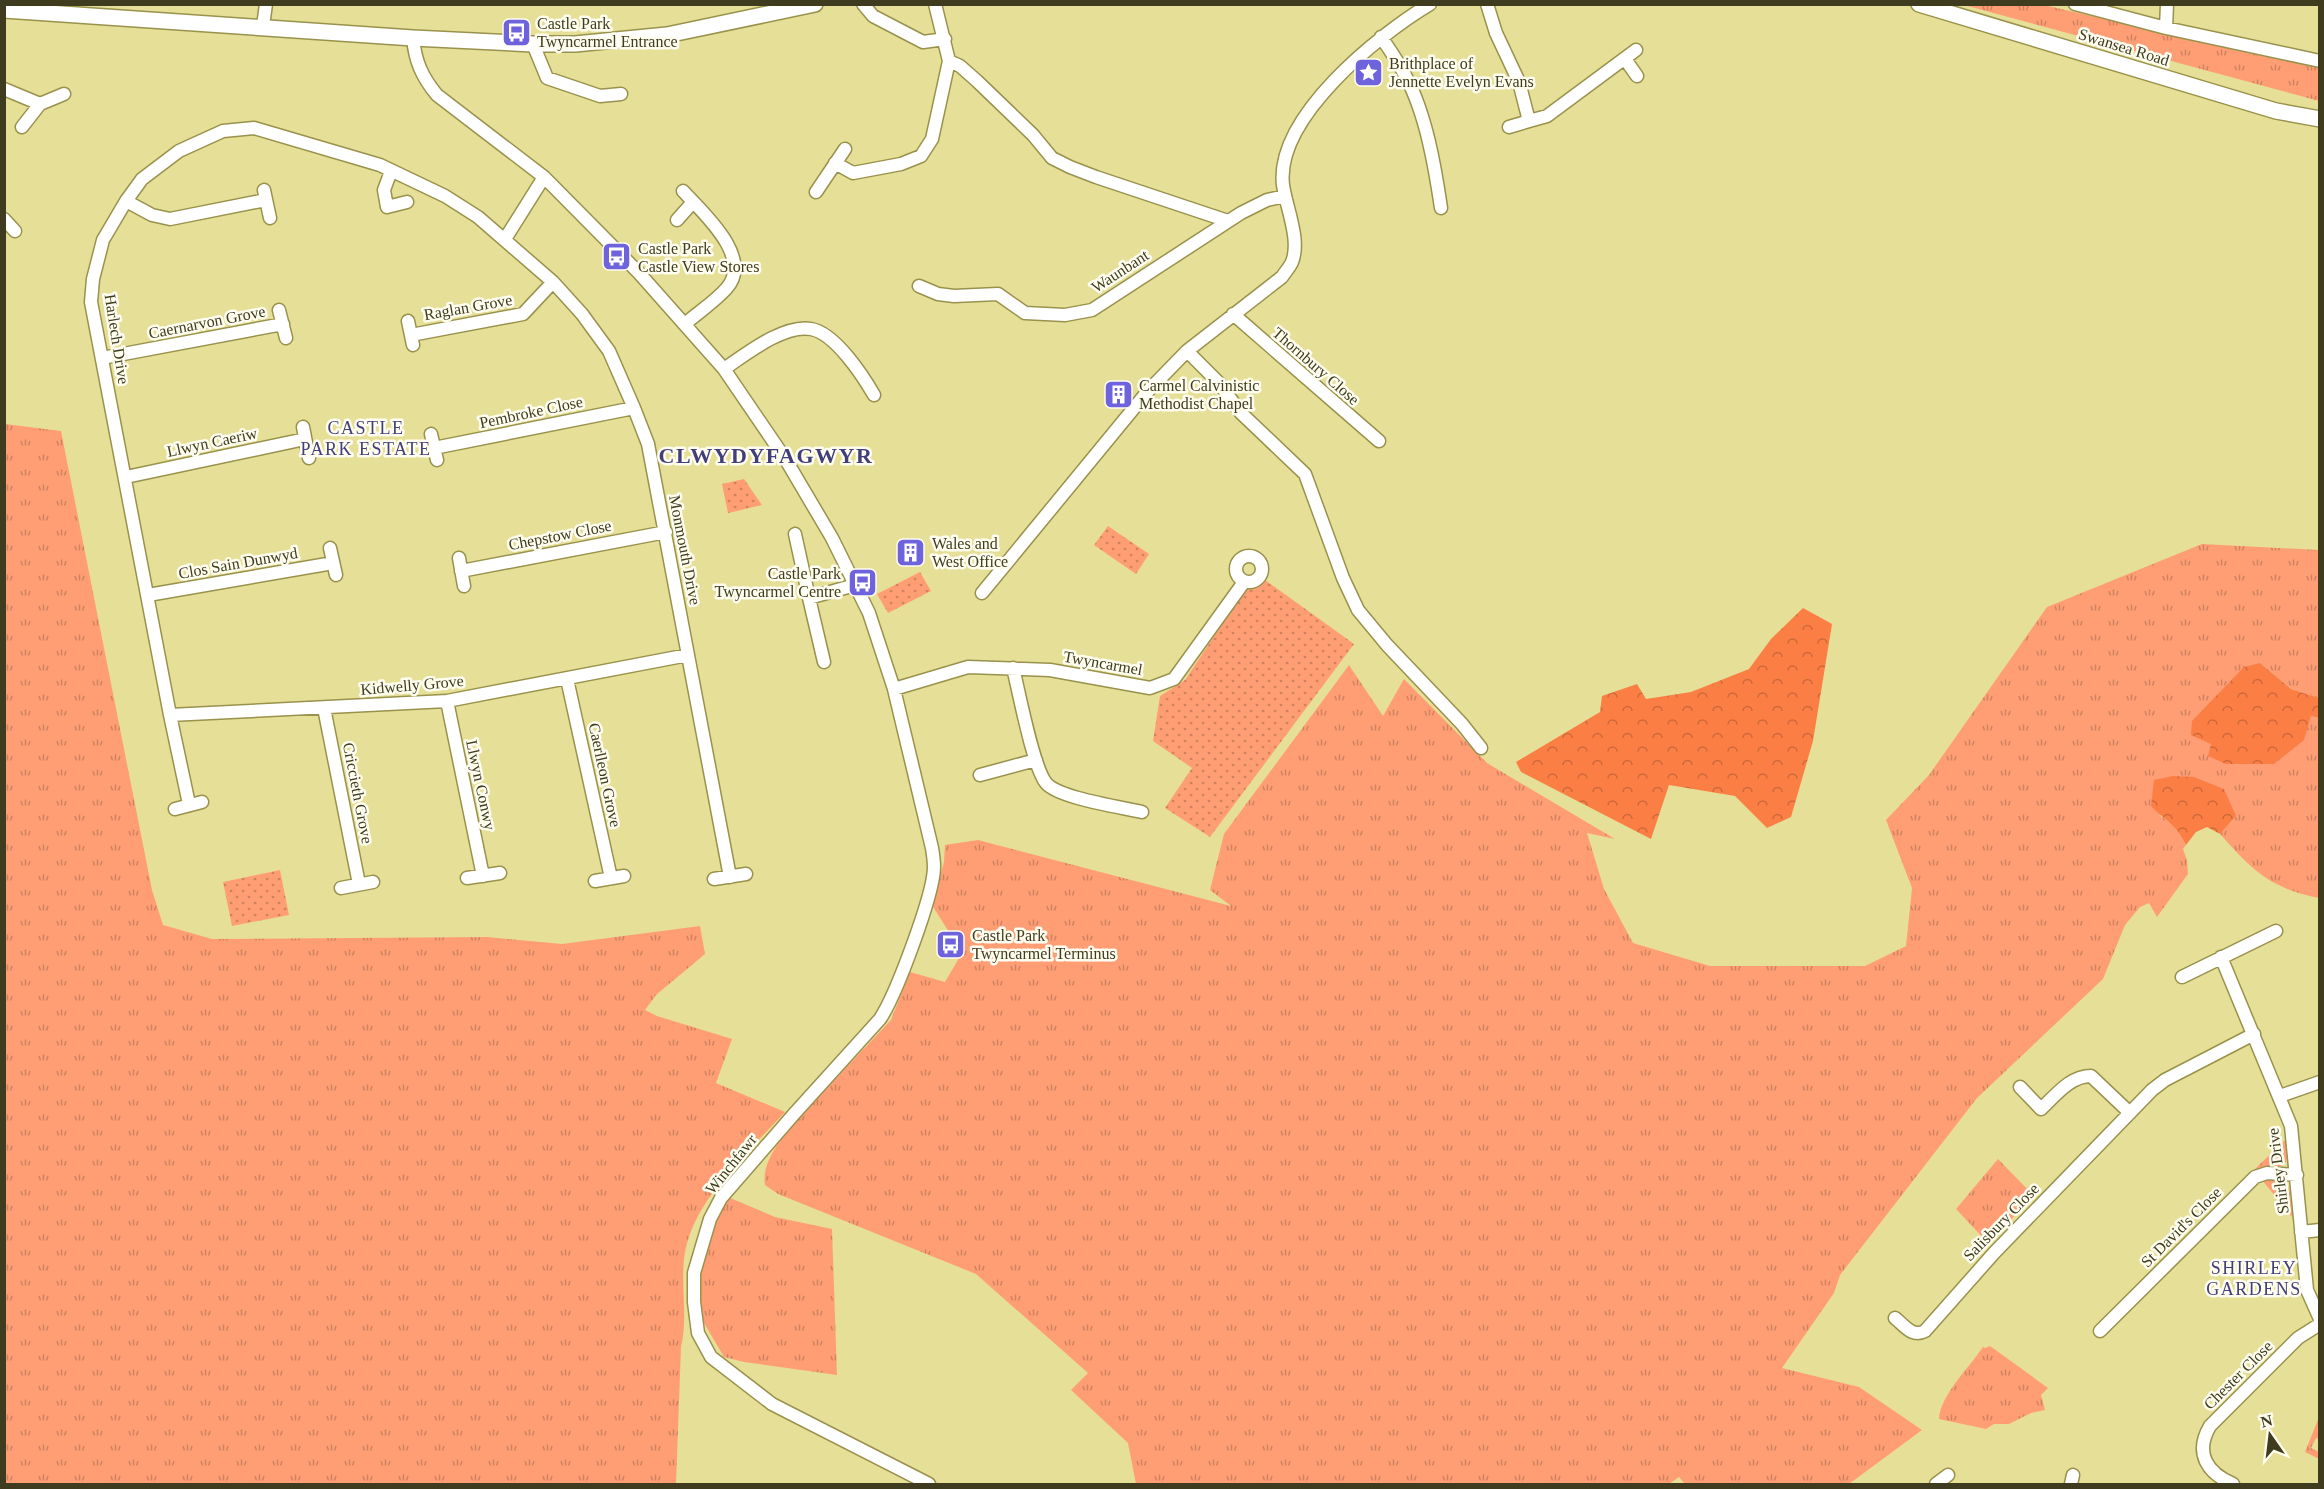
<svg xmlns="http://www.w3.org/2000/svg" width="2324" height="1489" viewBox="0 0 2324 1489" font-family="Georgia,serif">
  <style>
    .grass { fill: url(#grass-tufts) }
    .forest { fill: url(#forest-crowns) }
    .park { fill: url(#park-dots) }
    .lines { fill: none; stroke-linecap: round; stroke-linejoin: round }
    .minor-casing { stroke: #99924c; stroke-width: 15 }
    .tertiary-casing { stroke: #99924c; stroke-width: 18 }
    .minor { stroke: #fff; stroke-width: 12 }
    .tertiary { stroke: #fff; stroke-width: 15 }
    .labels { text-anchor: middle; dominant-baseline: central; stroke-width: 5; stroke-linejoin: round; paint-order: stroke }
    .poi-label { font-size: 16px; fill: #3e3b1e; stroke: #fefdef; text-anchor: start }
    .street-label { font-size: 16px; fill: #3e3b1e; stroke: #fefdef }
    .neighbourhood-label { font-size: 18px; letter-spacing: 1.5px; fill: #423e7b; stroke: #fefdef }
    .district-label { font-size: 22px; font-weight: bold; letter-spacing: 1.5px; fill: #423e7b; stroke: #fefdef }
  </style>
  <defs>
    <pattern id="grass-tufts" width="24" height="20" patternUnits="userSpaceOnUse" patternTransform="scale(1.5)"><rect width="24" height="20" fill="#ff9e75"/><path d="M3 7l-1-3M5 7V3M7 7l1-3M15 17l-1-3M17 17v-4M19 17l1-3" fill="none" stroke="#d0825f"/></pattern>
    <pattern id="forest-crowns" width="20" height="18" patternUnits="userSpaceOnUse" patternTransform="scale(1.5)"><rect width="20" height="18" fill="#fb7e45"/><path d="M2 6a3 3 0 1 1 6 0M12 15a3 3 0 1 1 6 0" fill="none" stroke="#cd6839"/></pattern>
    <pattern id="park-dots" width="8" height="8" patternUnits="userSpaceOnUse" patternTransform="scale(1.5)"><rect width="8" height="8" fill="#ff9e75"/><path d="M2 2h.1M6 6h.1" fill="none" stroke="#d0825f" stroke-width="1.8" stroke-linecap="round"/></pattern>
  </defs>
  <rect width="100%" height="100%" fill="#e6df97"/>
  <!-- grass -->
  <path class="grass" d="M 1964,5 L 2044,5 L 2263,56 L 2319,65 L 2319,101 Z
    M 5,424 L 61,431 L 152,890 L 163,925 L 212,939 L 487,937 L 562,944 L 700,926 L 705,954 L 656,995 L 645,1010 L 657,1016 L 732,1039 L 716,1083 L 785,1112 C 747,1154 691,1201 684,1259 C 681,1288 688,1318 681,1347 L 676,1484 L 5,1484 Z
    M 2202,544 L 2319,550 L 2319,698 L 2291,689 L 2260,663 L 2311,716 L 2319,718 L 2319,898 C 2270,888 2253,871 2220,834 L 2236,816 L 2159,815 L 2178,828 L 2186,845 L 2183,849 L 2187,860 L 2188,874 L 2157,917 L 2149,903 L 2140,907 L 2125,925 L 2103,979 L 1977,1098 L 1840,1275 L 1834,1293 L 1782,1368 L 1859,1387 L 1922,1430 L 1849,1484 L 1685,1484 L 1679,1477 L 1669,1484 L 1136,1484 L 1128,1443 L 1071,1390 L 1088,1373 L 976,1274 L 778,1194 L 765,1185 C 762,1163 777,1146 789,1128 L 891,1020 L 910,972 L 945,982 L 962,953 L 932,905 L 944,862 L 945,845 L 978,840 L 1231,906 L 1210,890 L 1224,834 L 1349,665 L 1383,716 L 1404,679 L 1487,763 L 1615,839 L 1587,833 L 1604,889 L 1633,943 L 1710,966 L 1865,966 L 1906,946 L 1912,888 L 1886,820 L 1929,775 L 2047,607 Z
    M 2286,1139 C 2292,1182 2275,1158 2253,1171 Z
    M 1998,1159 L 2034,1196 L 1988,1243 L 1956,1209 Z
    M 2265,1178 L 2278,1180 L 2289,1188 L 2293,1218 L 2262,1180 Z
    M 728,1197 L 775,1217 L 832,1229 L 837,1375 L 744,1362 L 724,1357 L 704,1323 L 700,1295 L 701,1266 L 708,1235 Z
    M 1990,1346 L 2048,1388 L 2041,1395 L 2045,1410 L 2031,1413 L 2009,1424 L 1994,1424 L 1986,1429 L 1939,1419 C 1940,1395 1970,1367 1983,1347 L 1985,1348 Z
    M 2319,1417 L 2319,1439 L 2316,1438 L 2311,1448 L 2319,1452 L 2319,1459 L 2305,1452 Z"/>
  <!-- forest -->
  <path class="forest" d="M 1803,608 L 1832,624 L 1813,741 L 1791,817 L 1767,828 L 1735,796 L 1669,785 L 1651,839 L 1521,772 L 1516,762 L 1600,712 L 1602,696 L 1637,684 L 1646,699 L 1691,692 L 1749,669 L 1771,639 Z
    M 2260,663 L 2291,689 L 2319,698 L 2319,718 L 2311,716 L 2304,740 L 2274,764 L 2226,764 L 2208,756 L 2211,744 L 2191,735 L 2192,721 L 2244,667 Z
    M 2173,776 L 2194,777 L 2224,789 L 2236,816 L 2220,834 L 2207,827 L 2196,832 L 2186,845 C 2175,822 2167,823 2151,806 L 2154,780 Z"/>
  <!-- park -->
  <path class="park" d="M 744,479 L 762,505 L 728,513 L 722,484 Z
    M 1108,526 L 1149,554 L 1136,574 L 1094,545 Z
    M 920,572 L 931,591 L 888,613 L 877,594 Z
    M 1265,580 L 1354,644 L 1210,837 L 1165,808 L 1192,768 L 1153,741 L 1160,696 L 1185,680 L 1245,590 L 1257,588 Z
    M 280,870 L 289,915 L 232,926 L 223,882 Z"/>
  <g class="lines">
    <defs>
      <path id="minor" d="M 863,4 L 873,16 L 923,42 L 945,39
        M 1487,4 L 1496,33 L 1519,82 L 1529,121 L 1547,116 L 1636,50
        M 2075,4 L 2166,28 L 2320,61
        M 263,26 L 266,4
        M 2166,28 L 2167,4
        M 1381,37 C 1390,50 1399,63 1406,77 C 1426,114 1435,167 1441,208
        M 413,38 C 415,61 422,77 437,95 L 544,177 L 639,273 L 724,369 L 786,460 L 832,538 L 869,613 L 894,689 L 932,848 C 933,854 934,861 934,867 C 934,894 896,995 880,1019 L 794,1114 L 721,1198 L 710,1219 L 694,1273 L 694,1302 L 698,1333 L 711,1357 L 772,1404 L 929,1484
        M 533,44 L 547,78 L 600,96 L 621,94
        M 1625,59 L 1637,76
        M 949,61 L 960,66 L 977,81 L 1033,135 L 1052,158 L 1070,167 L 1096,177 L 1228,221
        M 4,89 L 40,104
        M 22,127 L 40,104 L 64,94
        M 1509,127 L 1529,121
        M 835,163 L 853,173 L 901,164 L 921,156 L 932,139 L 949,61 L 935,4
        M 391,171 L 384,190 L 387,207 L 407,202
        M 264,190 L 270,218
        M 683,191 C 702,212 755,258 726,289 C 714,302 699,312 686,323
        M 816,192 L 845,149
        M 126,201 L 152,215 L 170,219 L 266,200
        M 4,219 L 15,231
        M 677,220 L 693,202
        M 505,239 L 544,177
        M 919,286 L 938,294 L 954,296 L 998,294 L 1025,313 L 1065,315 L 1092,310 L 1241,213 L 1267,200 L 1285,196
        M 279,310 L 286,338
        M 1233,314 L 1379,441
        M 408,321 L 413,345
        M 411,335 L 523,314 L 553,282
        M 1187,351 L 1219,383 L 1241,413 L 1305,474 L 1343,578 L 1358,610 L 1387,645 L 1462,724 L 1481,748
        M 102,358 L 283,324
        M 724,369 C 746,354 784,324 811,329 C 835,333 863,376 874,395
        M 303,427 L 309,458
        M 431,434 L 437,460
        M 434,448 L 634,408
        M 126,477 L 305,439
        M 795,534 L 809,598 L 855,585
        M 330,548 L 336,575
        M1236 569a13 13 0 1 1 26 0a13 13 0 1 1-26 0Z
        M 459,558 L 464,586
        M 461,571 L 666,532
        M 982,593 L 1148,391 L 1187,351 L 1282,277 C 1285,272 1290,267 1292,262 C 1301,240 1286,207 1283,185 C 1275,118 1378,35 1430,4
        M 148,595 L 333,563
        M 809,598 L 824,662
        M 1013,668 C 1019,692 1033,767 1046,783 C 1058,798 1121,807 1142,812
        M 567,679 L 611,878
        M 894,689 L 968,667 L 1050,670 L 1150,688 L 1174,679 L 1244,582
        M 447,701 L 483,876
        M 324,708 L 359,884
        M 170,715 L 447,701 L 688,655
        M 980,775 L 1036,760
        M 189,804 L 170,715 L 91,302 L 93,279 L 103,240 L 126,201 L 142,179 L 179,151 L 223,131 L 254,128 L 380,165 L 445,196 L 478,217 L 553,282 L 582,314 L 609,351 L 634,408 L 648,444 L 730,877
        M 175,809 L 202,802
        M 467,878 L 500,873
        M 714,879 L 746,874
        M 595,881 L 624,876
        M 341,888 L 373,882
        M 2221,957 L 2291,1126 L 2307,1290 L 2320,1319
        M 2182,977 L 2276,931
        M 2020,1087 L 2041,1109 C 2056,1095 2070,1076 2091,1076 L 2130,1113
        M 2280,1096 L 2320,1082
        M 2301,1232 L 2320,1230
        M 1895,1318 C 1904,1325 1912,1338 1925,1331 L 1994,1253 L 2152,1090 L 2165,1080 L 2254,1034
        M 2100,1331 L 2255,1177 L 2267,1173 L 2297,1175
        M 1936,1484 L 1948,1475
        M 2071,1484 L 2073,1475
        M 2233,1484 C 2207,1473 2194,1453 2210,1426 L 2298,1338 L 2320,1324"/>
      <path id="tertiary" d="M 1919,4 L 2276,111 L 2320,119
        M 4,10 L 413,38 L 533,44 L 575,44 L 667,35 L 815,4"/>
    </defs>
    <!-- minor casing -->
    <use href="#minor" class="minor-casing"/>
    <!-- tertiary casing -->
    <use href="#tertiary" class="tertiary-casing"/>
    <!-- minor -->
    <use href="#minor" class="minor"/>
    <!-- tertiary -->
    <use href="#tertiary" class="tertiary"/>
  </g>
  <!-- icons -->
  <defs>
    <symbol id="bus-square" viewBox="-11 -11 22 22"><rect x="-9" y="-9" width="18" height="18" rx="4" fill="#6f63dd" stroke="#fefdef"/><path d="M-5-6H5V4H4V6H2V4H-2V6H-4V4H-5ZM-3.5-4V0h7V-4ZM-3.5 1.2v1.5H-2V1.2ZM2 1.2v1.5H3.5V1.2Z" fill="#fff"/></symbol>
    <symbol id="sight-square" viewBox="-11 -11 22 22"><rect x="-9" y="-9" width="18" height="18" rx="4" fill="#6f63dd" stroke="#fefdef"/><path d="M0-6L1.8-2.2L6-1.7L2.9 1.2L3.7 5.4L0 3.3L-3.7 5.4L-2.9 1.2L-6-1.7L-1.8-2.2Z" fill="#fff"/></symbol>
    <symbol id="building-square" viewBox="-11 -11 22 22"><rect x="-9" y="-9" width="18" height="18" rx="4" fill="#6f63dd" stroke="#fefdef"/><path d="M-4-6H4V6H1V3H-1V6H-4ZM-2.5-4.3h1.7v1.8h-1.7ZM.8-4.3h1.7v1.8H.8ZM-2.5-1h1.7V.8h-1.7ZM.8-1h1.7V.8H.8Z" fill="#fff"/></symbol>
  </defs>
  <g fill-rule="evenodd">
    <use href="#bus-square" x="500" y="16" width="33" height="33"/>
    <use href="#sight-square" x="1352" y="56" width="33" height="33"/>
    <use href="#bus-square" x="600" y="240" width="33" height="33"/>
    <use href="#building-square" x="1102" y="378" width="33" height="33"/>
    <use href="#building-square" x="894" y="536" width="33" height="33"/>
    <use href="#bus-square" x="846" y="566" width="33" height="33"/>
    <use href="#bus-square" x="934" y="928" width="33" height="33"/>
  </g>
  <g class="labels">
    <!-- poi labels -->
    <g class="poi-label">
      <text x="537" y="23">Castle Park<tspan x="537" dy="18">Twyncarmel Entrance</tspan></text>
      <text x="1389" y="63">Brithplace of<tspan x="1389" dy="18">Jennette Evelyn Evans</tspan></text>
      <text x="638" y="248">Castle Park<tspan x="638" dy="18">Castle View Stores</tspan></text>
      <text x="1139" y="385">Carmel Calvinistic<tspan x="1139" dy="18">Methodist Chapel</tspan></text>
      <text x="932" y="543">Wales and<tspan x="932" dy="18">West Office</tspan></text>
      <text x="841" y="573" text-anchor="end">Castle Park<tspan x="841" dy="18">Twyncarmel Centre</tspan></text>
      <text x="972" y="935">Castle Park<tspan x="972" dy="18">Twyncarmel Terminus</tspan></text>
    </g>
    <!-- street labels -->
    <g class="street-label">
      <text transform="translate(2124 47) rotate(17)">Swansea Road</text>
      <text transform="translate(1120 271) rotate(-33)">Waunbant</text>
      <text transform="translate(468 307) rotate(-10)">Raglan Grove</text>
      <text transform="translate(207 322) rotate(-11)">Caernarvon Grove</text>
      <text transform="translate(117 339) rotate(81)">Harlech Drive</text>
      <text transform="translate(1316 366) rotate(41)">Thornbury Close</text>
      <text transform="translate(531 412) rotate(-12)">Pembroke Close</text>
      <text transform="translate(212 442) rotate(-12)">Llwyn Caeriw</text>
      <text transform="translate(560 535) rotate(-11)">Chepstow Close</text>
      <text transform="translate(685 550) rotate(79)">Monmouth Drive</text>
      <text transform="translate(238 563) rotate(-10)">Clos Sain Dunwyd</text>
      <text transform="translate(1103 663) rotate(10)">Twyncarmel</text>
      <text transform="translate(412 685) rotate(-5)">Kidwelly Grove</text>
      <text transform="translate(605 775) rotate(78)">Caerlleon Grove</text>
      <text transform="translate(481 785) rotate(78)">Llwyn Conwy</text>
      <text transform="translate(358 793) rotate(79)">Criccieth Grove</text>
      <text transform="translate(731 1164) rotate(-51)">Winchfawr</text>
      <text transform="translate(2278 1171) rotate(-97)">Shirley Drive</text>
      <text transform="translate(2001 1222) rotate(-46)">Salisbury Close</text>
      <text transform="translate(2181 1227) rotate(-45)">St David's Close</text>
      <text transform="translate(2238 1375) rotate(-45)">Chester Close</text>
    </g>
    <!-- neighbourhood labels -->
    <g class="neighbourhood-label">
      <text x="366" y="428">CASTLE<tspan x="366" dy="21">PARK ESTATE</tspan></text>
      <text x="2254" y="1268">SHIRLEY<tspan x="2254" dy="21">GARDENS</tspan></text>
    </g>
    <!-- district labels -->
    <g class="district-label">
      <text x="766" y="455">CLWYDYFAGWYR</text>
    </g>
  </g>
  <!-- border -->
  <rect width="2324" height="1489" fill="none" stroke="#3e3b1e" stroke-width="12"/>
  <!-- north arrow -->
  <g transform="translate(2270 1435) rotate(346)" stroke="#fefdef" stroke-width="4.5" paint-order="stroke">
  <path d="M0-4.5L10 22L0 15L-10 22Z" fill="#3e3b1e"/>
  <text y="-9" font-size="16" font-weight="bold" text-anchor="middle" fill="#3e3b1e">N</text>
  </g>
</svg>
